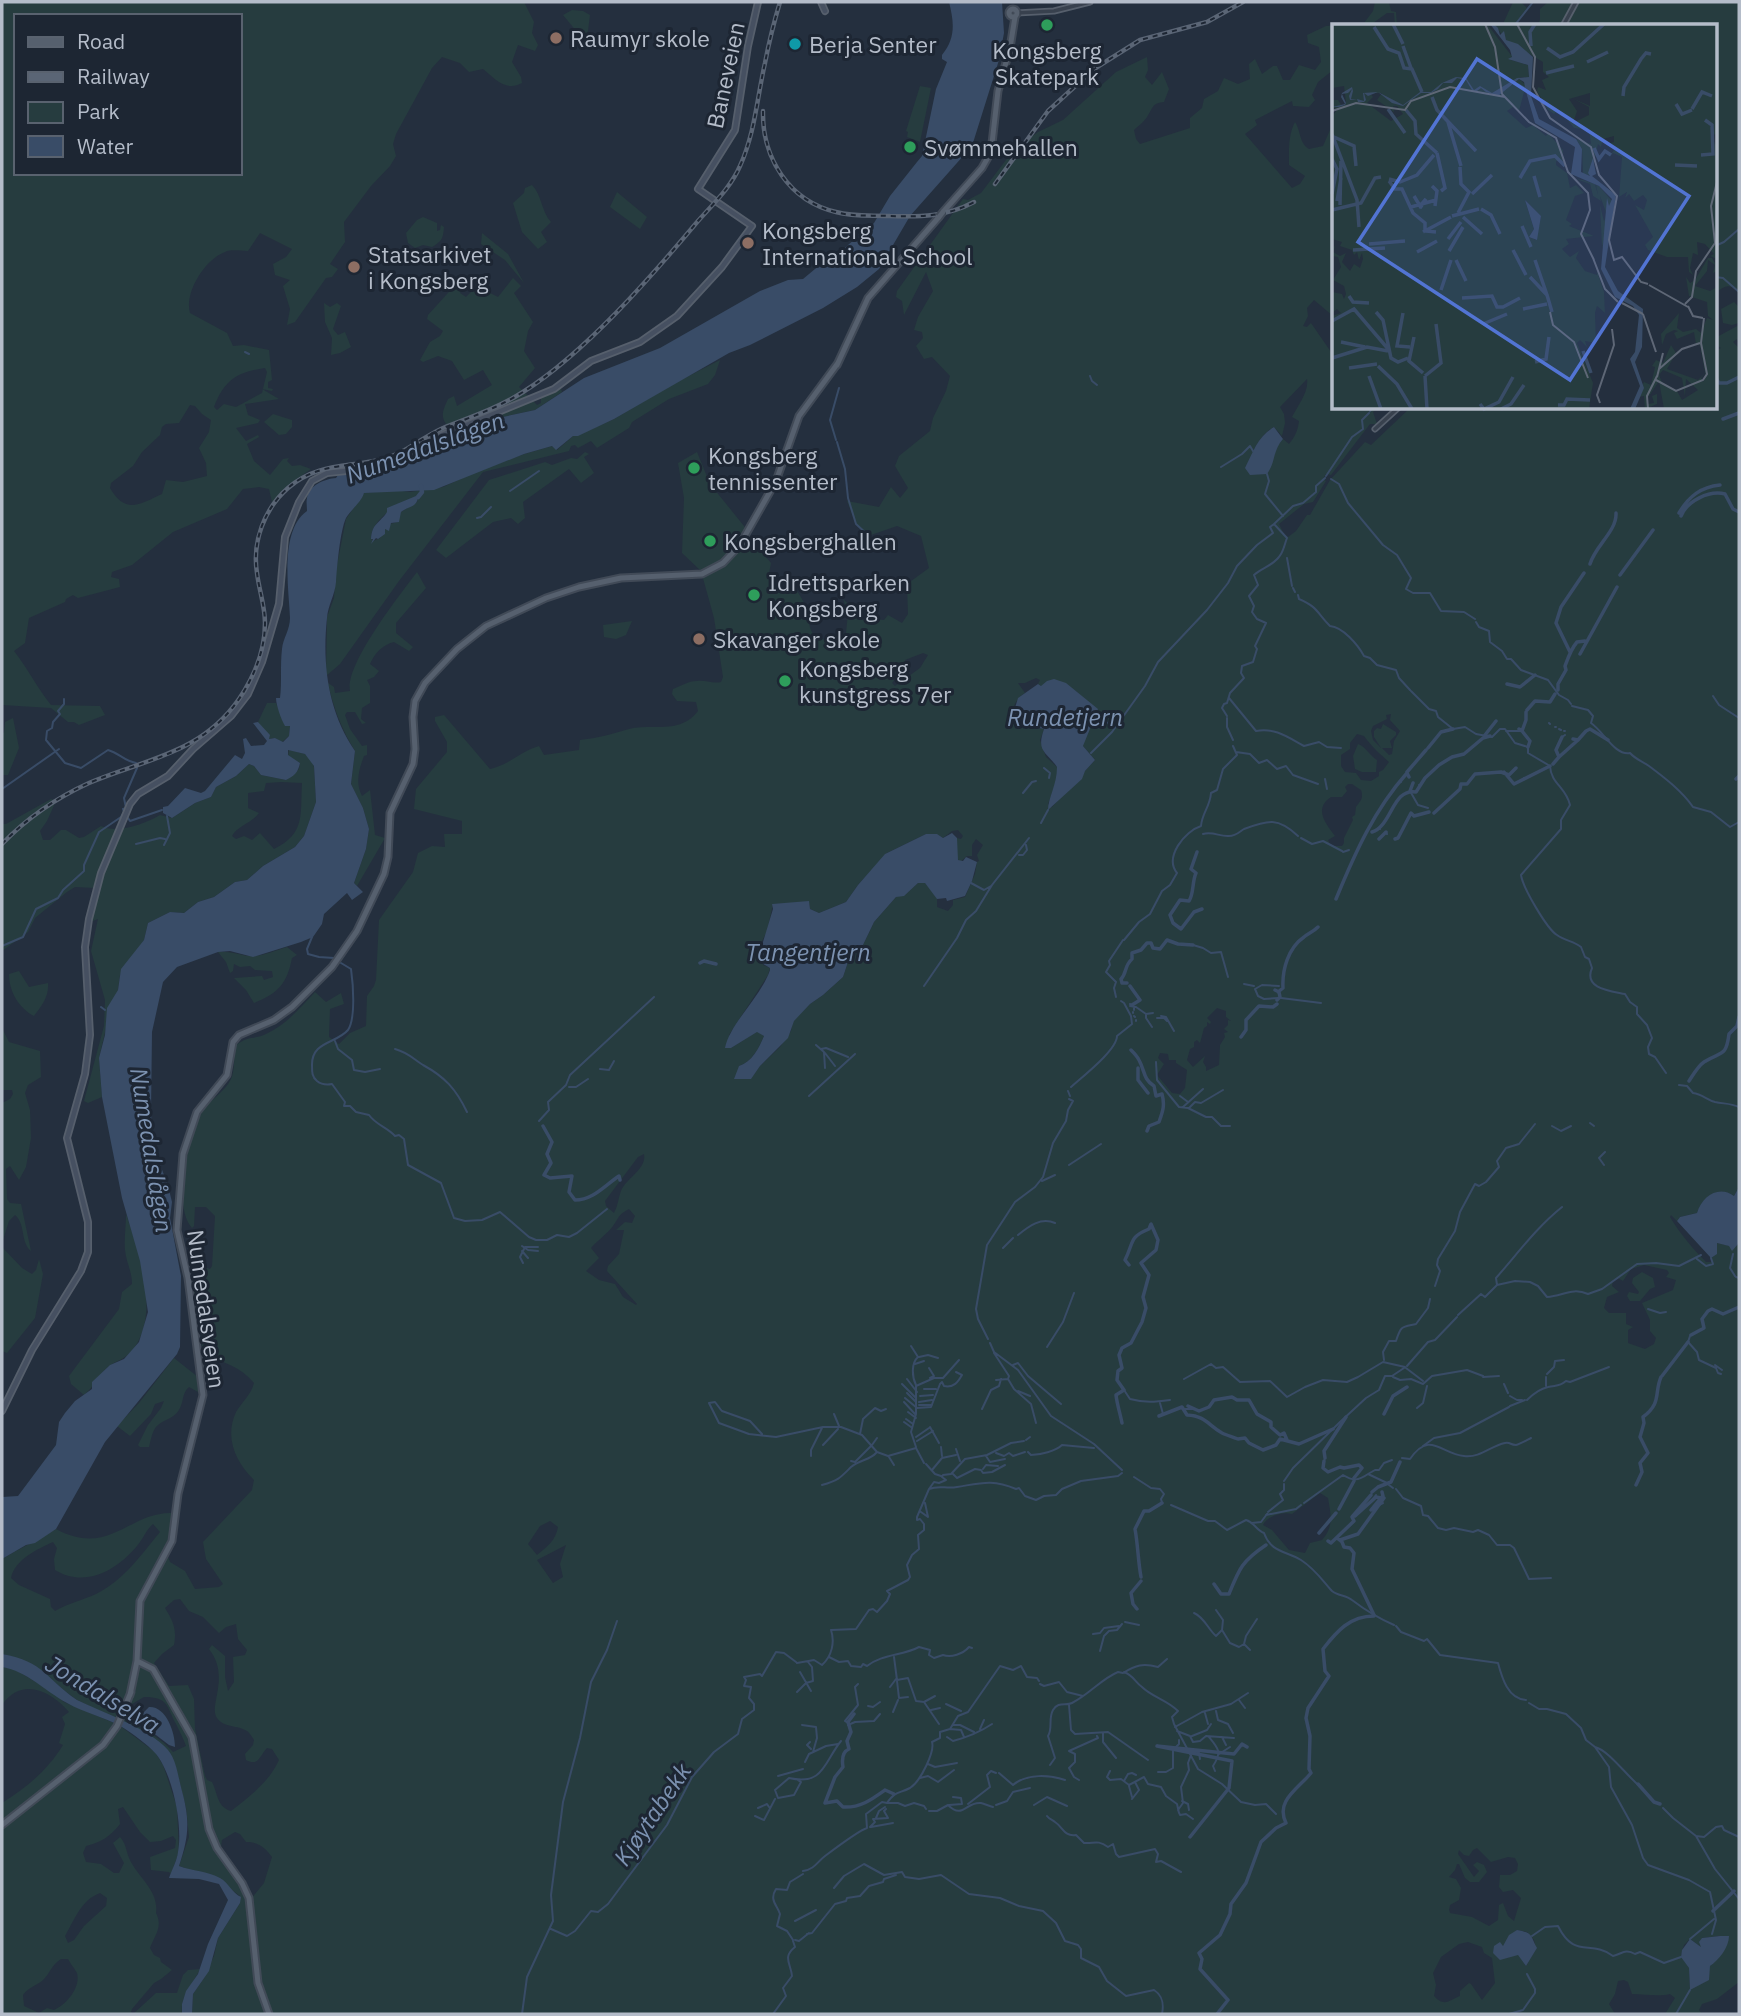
<svg xmlns="http://www.w3.org/2000/svg" width="1741" height="2016" viewBox="0 0 1741 2016" font-family="'IBM Plex Sans',sans-serif">
  <style>
    .green { fill: #263c3f; fill-rule: evenodd }
    .water { fill: #394c67 }
    .lines { fill: none; stroke-linecap: round; stroke-linejoin: round }
    .stream { stroke: #394c67; stroke-width: 2 }
    .canal { stroke: #394c67; stroke-width: 3.5 }
    .river { stroke: #394c67; stroke-width: 4.5 }
    .tertiary-casing { stroke: #565f6c; stroke-width: 7 }
    .secondary-casing { stroke: #565f6c; stroke-width: 8 }
    .primary-casing { stroke: #414a57; stroke-width: 9 }
    .tertiary { stroke: #38414e; stroke-width: 3.5 }
    .secondary { stroke: #465061; stroke-width: 4.5 }
    .primary { stroke: #56606e; stroke-width: 5 }
    .rail-casing { stroke: #5a6575; stroke-width: 4.5 }
    .rail { stroke: #1d2633; stroke-width: 2; stroke-dasharray: 5; stroke-linecap: butt }
    .primary-bridge-casing { stroke: #414a57; stroke-width: 9; stroke-linecap: butt }
    .primary-bridge { stroke: #56606e; stroke-width: 5 }
    .leisure-dot { fill: #2e9e5b; stroke: #1d2633; stroke-width: 2.5 }
    .education-dot { fill: #8d6e63; stroke: #1d2633; stroke-width: 2.5 }
    .culture-dot { fill: #0f9aa8; stroke: #1d2633; stroke-width: 2.5 }
    .labels { text-anchor: middle; dominant-baseline: central; stroke-width: 6; stroke-linejoin: round; paint-order: stroke }
    .poi-label { font-size: 23px; fill: #b4bcc9; stroke: #1d2633; text-anchor: start }
    .street-label { font-size: 23px; fill: #b4bcc9; stroke: #1d2633 }
    .water-label { font-size: 24px; font-style: italic; fill: #7c92b1; stroke: #1d2633 }
    .inset-river { fill: none; stroke: #394c67; stroke-width: 3.5 }
    .inset-road { fill: none; stroke: #5e6776; stroke-width: 2 }
    .view { fill: #5274d3; fill-opacity: 0.15; stroke: #5274d3; stroke-width: 3.5 }
    .inset-edge { fill: none; stroke: #b4bcc9; stroke-width: 3.5 }
  </style>
  <rect width="100%" height="100%" fill="#242f3e"/>
  <!-- green -->
  <path class="green" d="M 2,2 L 524,2 L 534,22 L 532,33 L 538,45 L 535,51 L 518,45 L 512,62 L 521,77 L 522,83 C 506,92 495,79 483,69 L 469,72 L 460,63 L 442,57 L 432,68 L 396,134 L 393,144 L 396,156 L 390,166 L 371,186 L 344,222 L 345,242 L 330,264 L 338,269 L 332,277 L 326,278 L 295,322 L 287,325 L 290,309 L 283,286 L 290,280 L 275,275 L 273,264 L 286,257 L 292,249 L 260,233 L 248,251 C 241,251 231,249 225,252 C 205,259 184,293 190,313 L 227,333 L 233,346 L 244,345 L 269,350 L 272,380 L 268,382 L 268,388 L 273,389 L 272,391 L 262,389 L 279,399 L 245,404 L 248,415 L 260,420 L 258,423 L 236,428 L 246,441 L 258,435 L 259,437 L 247,444 L 254,461 L 270,475 L 283,459 L 289,458 L 287,461 L 292,466 L 300,465 L 311,469 L 287,486 L 272,502 L 269,489 L 259,487 L 243,489 L 227,509 L 173,532 L 132,565 L 112,572 L 111,577 L 119,579 L 120,587 L 78,598 L 73,595 L 66,599 L 65,602 L 29,618 L 25,643 L 14,651 C 28,669 38,689 51,705 L 100,706 L 105,715 L 79,725 L 74,722 L 68,722 L 51,708 L 2,705 ZM 16,16 L 240,16 L 240,173 L 16,173 ZM 265,368 L 267,372 L 262,393 L 236,407 L 224,404 L 217,410 L 214,407 C 224,381 236,372 265,368 ZM 190,405 L 195,406 L 202,414 L 211,420 L 209,432 L 199,448 L 206,463 L 207,476 L 183,482 L 166,480 L 162,494 C 139,505 125,514 110,488 L 111,483 L 133,466 L 142,452 L 160,435 L 162,427 L 166,424 L 179,423 Z
    M 1375,2 L 1389,2 L 1391,11 L 1396,12 L 1397,26 L 1395,26 L 1394,13 L 1387,13 L 1369,26 L 1333,26 L 1333,70 L 1318,82 L 1312,95 L 1315,100 L 1309,107 L 1293,106 L 1292,101 L 1255,120 L 1257,125 L 1245,134 L 1292,188 L 1300,184 L 1305,176 L 1289,165 C 1289,151 1288,135 1295,122 C 1301,131 1299,143 1309,149 L 1323,146 L 1333,123 L 1333,316 L 1314,300 L 1307,308 L 1308,316 L 1303,326 L 1307,327 L 1311,323 L 1331,352 L 1333,338 L 1333,408 L 1377,408 L 1373,412 L 1377,424 L 1370,424 L 1331,475 L 1326,474 L 1323,479 L 1326,481 L 1313,502 L 1304,504 L 1279,524 L 1284,534 L 1288,537 L 1296,531 L 1307,515 L 1310,515 L 1330,480 L 1365,442 L 1371,445 L 1410,408 L 1715,408 L 1715,382 L 1717,381 L 1715,351 L 1721,348 L 1718,346 L 1715,350 L 1715,338 L 1739,325 L 1739,344 L 1737,339 L 1733,342 L 1739,348 L 1739,1187 L 1734,1196 C 1719,1185 1702,1197 1697,1213 L 1680,1217 L 1677,1221 L 1671,1215 L 1670,1217 C 1680,1234 1695,1251 1706,1262 L 1713,1262 L 1711,1258 L 1716,1254 L 1717,1243 L 1735,1247 L 1739,1243 L 1739,1982 L 1717,1999 L 1702,2004 L 1699,2010 L 1702,2014 L 1665,2014 L 1675,1998 L 1670,1994 C 1658,1997 1645,1994 1632,1994 L 1628,1982 L 1624,1980 L 1618,1981 L 1615,1994 L 1609,2004 L 1615,2014 L 192,2014 L 193,1994 L 204,1978 L 214,1956 L 218,1938 L 240,1903 L 240,1896 L 210,1874 L 199,1873 L 179,1866 L 189,1837 L 186,1808 L 175,1764 L 157,1740 L 77,1700 C 51,1682 35,1660 2,1654 L 2,1559 C 20,1548 38,1540 56,1529 C 110,1558 129,1511 173,1513 L 166,1552 L 170,1562 L 185,1571 L 195,1589 L 219,1587 L 223,1584 L 206,1559 L 203,1542 L 252,1490 L 254,1480 C 236,1462 224,1438 236,1412 C 242,1402 251,1395 254,1383 C 241,1367 223,1361 203,1356 L 200,1327 L 192,1301 L 188,1263 L 190,1262 L 210,1269 L 212,1266 L 215,1216 L 206,1207 L 195,1207 L 194,1226 L 192,1228 C 172,1207 188,1136 202,1112 C 209,1100 225,1092 231,1079 C 235,1070 234,1056 235,1046 C 248,1035 253,1040 266,1034 C 286,1025 300,1008 315,992 L 326,1002 L 341,993 L 344,1004 L 330,1009 L 329,1037 L 339,1044 L 350,1033 L 366,1026 L 367,996 L 374,986 L 376,980 L 379,920 L 413,872 L 418,853 L 432,846 L 445,847 L 444,834 L 462,834 L 462,821 L 414,809 L 416,789 L 447,752 L 447,742 L 435,721 L 435,717 L 444,715 L 490,769 C 509,765 521,751 539,746 L 544,755 L 579,750 L 580,740 C 597,738 613,734 629,729 C 652,723 680,735 698,711 L 696,702 L 677,701 L 672,694 L 673,689 C 681,686 688,681 697,681 C 706,680 712,684 721,682 L 723,677 L 714,618 L 701,571 L 682,553 L 684,498 L 678,463 L 697,452 L 710,484 L 744,526 L 750,538 L 771,563 L 769,573 L 769,587 L 775,590 L 793,586 C 799,593 806,604 808,614 C 810,624 808,629 816,637 L 814,644 L 816,641 L 846,633 L 848,613 L 843,599 L 863,618 L 884,620 L 888,615 L 902,623 L 908,614 L 907,584 L 929,568 L 921,536 L 897,526 L 871,535 L 857,526 L 847,501 L 879,507 L 891,487 L 900,498 L 908,488 L 895,466 L 899,456 L 930,431 L 933,418 L 946,391 L 950,376 L 932,357 L 924,359 L 916,346 L 923,338 L 922,332 L 914,330 L 918,317 L 933,291 L 926,272 L 904,315 L 902,301 L 896,297 L 897,291 L 963,199 L 968,200 L 981,193 L 1009,156 L 1027,140 L 1038,132 L 1063,120 L 1116,72 L 1147,57 L 1148,70 L 1145,77 L 1152,85 L 1162,72 L 1169,89 L 1164,102 C 1152,103 1153,108 1147,117 C 1144,122 1138,126 1134,130 L 1136,139 L 1140,144 L 1190,128 L 1190,118 L 1202,108 L 1204,99 L 1218,91 L 1224,78 L 1238,84 L 1250,79 L 1249,64 L 1255,59 L 1262,74 L 1273,66 L 1277,66 L 1283,80 L 1290,80 L 1299,65 L 1315,70 L 1321,62 L 1319,47 L 1308,43 L 1307,35 L 1326,26 L 1364,23 L 1373,11 ZM 1307,379 C 1309,392 1298,405 1292,417 L 1299,421 C 1298,430 1295,437 1289,444 L 1283,439 L 1274,450 L 1253,451 C 1259,441 1263,433 1274,427 L 1282,436 L 1285,423 L 1284,414 L 1280,407 ZM 923,653 L 928,655 L 920,668 L 895,686 L 892,683 L 905,666 L 905,660 ZM 1036,678 L 1040,680 L 1038,684 L 1041,686 L 1076,691 L 1097,712 L 1084,739 L 1083,746 L 1095,760 L 1052,807 L 1048,804 L 1057,781 L 1057,767 L 1046,757 L 1040,740 L 1044,729 L 1039,728 L 1032,722 L 1013,724 C 1010,712 1014,700 1025,693 L 1018,683 L 1025,683 ZM 1391,714 L 1390,720 L 1400,731 L 1394,741 L 1392,754 L 1389,755 L 1382,748 L 1392,748 L 1390,741 L 1396,735 L 1396,732 L 1383,724 L 1381,729 L 1377,728 L 1374,731 L 1374,737 L 1381,748 L 1373,740 L 1371,731 L 1373,726 L 1387,719 L 1386,715 ZM 1357,734 L 1364,736 C 1372,747 1380,754 1389,762 L 1383,770 L 1379,772 L 1379,776 L 1371,781 L 1361,780 L 1356,773 L 1345,772 L 1341,766 L 1341,755 L 1350,749 L 1350,743 ZM 1348,784 L 1352,784 L 1361,790 C 1364,799 1360,801 1356,807 L 1355,815 L 1352,817 L 1353,820 L 1344,838 L 1344,843 L 1342,846 L 1331,846 L 1328,840 L 1335,836 C 1326,824 1313,809 1331,797 L 1342,797 L 1347,791 L 1345,787 ZM 958,830 L 963,836 L 961,839 L 957,838 L 957,858 L 960,862 L 967,856 L 972,856 L 972,845 L 976,839 L 983,845 L 977,855 L 979,861 L 977,862 L 975,874 L 965,897 L 953,900 L 953,905 L 948,911 L 937,907 L 937,896 L 925,883 L 918,883 L 908,892 L 896,897 L 874,922 L 863,945 L 848,962 L 843,977 L 823,995 L 810,1004 L 793,1021 L 791,1031 L 780,1047 L 760,1066 L 751,1078 L 739,1066 C 752,1062 759,1048 764,1036 L 758,1031 L 731,1048 L 729,1035 L 768,975 L 770,968 L 763,965 L 761,943 L 767,931 L 773,904 L 809,903 L 810,909 L 819,913 L 846,902 L 858,885 L 887,853 L 926,834 L 936,834 L 943,838 L 952,831 ZM 1217,1008 L 1226,1011 L 1226,1017 L 1231,1021 L 1228,1020 L 1228,1025 L 1224,1029 L 1228,1032 L 1224,1033 L 1225,1037 L 1220,1045 L 1219,1065 L 1206,1071 L 1206,1067 L 1203,1062 L 1205,1056 L 1193,1067 L 1187,1060 L 1190,1049 L 1194,1047 L 1194,1042 L 1197,1040 L 1200,1043 L 1204,1028 L 1207,1026 L 1207,1022 L 1210,1024 L 1211,1022 L 1207,1018 ZM 1160,1053 L 1168,1054 L 1169,1060 L 1176,1060 L 1176,1063 L 1187,1070 L 1185,1088 L 1180,1094 L 1172,1093 L 1157,1075 L 1164,1064 L 1158,1058 ZM 644,1154 C 647,1169 626,1178 621,1191 C 618,1199 618,1206 614,1213 L 606,1206 L 605,1201 L 638,1157 ZM 629,1209 L 635,1216 L 632,1223 L 625,1222 L 616,1230 L 624,1230 L 619,1254 L 608,1266 L 607,1271 L 637,1304 L 636,1305 L 623,1297 L 615,1284 L 599,1280 L 586,1271 L 599,1258 L 591,1248 C 598,1240 607,1234 613,1226 C 620,1216 618,1215 629,1209 ZM 1644,1265 L 1667,1270 L 1669,1273 L 1666,1277 L 1676,1280 L 1673,1290 L 1642,1303 L 1650,1320 L 1650,1331 L 1656,1338 L 1654,1344 L 1645,1349 L 1628,1343 L 1628,1330 L 1633,1327 L 1626,1324 L 1626,1313 L 1609,1313 L 1604,1308 L 1607,1297 L 1619,1292 L 1612,1286 L 1613,1280 L 1618,1278 L 1623,1281 L 1631,1269 ZM 1320,1493 L 1328,1498 C 1331,1515 1334,1527 1322,1540 L 1310,1543 L 1305,1553 L 1289,1550 L 1272,1530 L 1263,1525 C 1267,1516 1283,1511 1292,1514 ZM 550,1521 L 558,1527 C 556,1540 547,1547 537,1555 L 528,1544 L 540,1526 ZM 153,1524 L 160,1532 C 141,1555 124,1580 96,1594 C 83,1600 69,1603 55,1611 L 51,1607 L 50,1599 L 19,1585 L 11,1578 C 15,1559 38,1549 53,1542 L 57,1548 L 54,1559 L 55,1570 C 86,1589 120,1569 140,1542 C 145,1535 147,1529 153,1524 ZM 566,1545 L 560,1564 L 563,1577 L 553,1583 L 537,1560 ZM 180,1599 L 189,1611 L 203,1617 L 219,1633 L 226,1627 L 236,1624 L 238,1639 L 247,1650 L 245,1655 L 233,1657 L 234,1682 L 228,1691 L 225,1677 L 225,1656 L 212,1645 L 209,1649 C 231,1677 208,1706 217,1718 C 224,1728 238,1725 247,1731 C 250,1733 252,1737 254,1740 L 253,1745 L 245,1754 L 246,1760 C 259,1767 260,1755 267,1748 L 272,1749 L 279,1760 C 269,1782 250,1796 231,1811 C 217,1807 218,1794 212,1782 L 207,1780 L 205,1776 L 195,1729 L 194,1699 L 188,1685 L 169,1686 L 154,1663 L 162,1654 L 174,1645 C 177,1629 173,1621 165,1608 L 174,1600 ZM 144,1697 C 169,1697 166,1706 176,1724 C 180,1732 183,1738 186,1746 L 173,1752 C 169,1748 165,1743 160,1740 C 149,1731 130,1727 126,1711 L 132,1704 ZM 235,1832 L 240,1834 L 246,1842 C 258,1842 265,1847 272,1857 L 264,1883 L 250,1900 C 240,1884 217,1859 222,1840 ZM 1477,1848 L 1491,1862 L 1508,1857 L 1515,1858 L 1518,1864 L 1517,1871 L 1510,1875 L 1500,1875 L 1499,1887 L 1503,1892 L 1513,1890 L 1521,1898 L 1514,1921 L 1508,1916 L 1503,1903 L 1499,1905 L 1498,1920 L 1489,1926 L 1472,1917 L 1450,1913 L 1449,1910 L 1450,1905 L 1459,1900 L 1461,1888 L 1456,1879 L 1449,1877 L 1455,1870 L 1457,1864 L 1459,1864 L 1465,1878 L 1470,1882 L 1479,1882 L 1487,1872 L 1484,1865 L 1477,1862 L 1473,1865 L 1479,1871 L 1474,1877 L 1458,1854 L 1459,1850 L 1464,1855 L 1469,1856 L 1473,1850 ZM 1517,1930 L 1527,1932 L 1534,1940 L 1536,1949 L 1526,1966 L 1518,1954 L 1506,1958 L 1502,1945 L 1503,1946 ZM 1720,1936 L 1725,1946 L 1720,1955 L 1710,1966 L 1704,1982 L 1690,1989 L 1689,1968 L 1681,1955 L 1684,1945 L 1690,1939 L 1701,1947 L 1702,1938 ZM 1468,1942 L 1482,1947 L 1484,1953 L 1492,1958 L 1495,1983 L 1482,2000 L 1471,1984 L 1469,1983 L 1460,1991 L 1460,1996 C 1448,2001 1444,2007 1434,1996 L 1436,1985 L 1433,1973 L 1441,1957 L 1459,1944 Z
    M 1513,2 L 1521,2 L 1527,8 L 1513,26 L 1502,26 Z
    M 1548,2 L 1739,2 L 1739,294 C 1730,281 1724,287 1715,293 L 1715,26 L 1537,26 L 1540,20 L 1540,9 Z
    M 572,10 L 583,11 L 590,15 L 588,31 L 582,38 L 563,15 Z
    M 920,86 L 931,88 L 920,142 L 907,137 L 908,132 L 906,131 Z
    M 532,185 C 542,195 541,211 551,222 L 541,232 L 547,242 L 538,249 L 522,232 L 513,203 L 524,193 L 525,188 Z
    M 617,192 L 647,217 L 640,229 L 610,207 Z
    M 423,217 L 437,223 L 437,231 L 440,230 L 441,225 L 444,227 C 443,239 442,241 432,247 L 423,245 L 415,248 L 408,243 L 406,233 L 417,220 Z
    M 482,233 L 508,254 L 524,283 L 505,260 L 481,244 Z
    M 513,278 L 521,286 L 514,293 L 533,322 L 528,331 L 524,351 L 535,368 L 519,387 L 537,405 L 541,403 L 541,397 L 561,389 L 562,392 L 535,410 L 498,418 L 455,435 C 442,419 439,418 448,399 L 454,396 L 457,406 L 492,385 L 483,370 L 464,380 L 452,361 L 438,356 L 423,362 L 420,360 L 430,342 L 440,336 L 443,331 L 427,319 L 428,315 L 457,283 L 465,283 L 460,293 L 466,297 L 474,289 L 482,289 L 498,297 Z
    M 1734,302 L 1739,307 L 1739,323 L 1732,325 L 1723,323 L 1721,309 Z
    M 324,303 L 330,307 L 337,303 L 341,306 L 333,329 L 338,335 L 345,332 L 351,347 L 340,353 L 331,355 L 332,338 L 325,322 Z
    M 720,360 L 715,375 L 708,384 L 669,399 L 632,422 L 629,428 L 597,448 L 591,441 L 578,448 L 575,445 L 571,446 L 569,451 L 483,472 L 399,581 L 340,664 L 326,676 L 327,617 L 334,598 L 336,570 L 346,519 L 364,493 L 396,490 L 410,492 L 443,487 L 471,474 L 524,454 L 552,446 L 557,450 L 573,436 L 578,435 L 614,419 L 673,384 ZM 415,497 L 418,498 L 417,502 L 401,512 L 397,522 L 390,524 L 389,530 L 385,529 L 380,538 L 373,541 L 371,538 C 372,518 398,505 415,497 Z
    M 273,414 L 292,420 L 292,427 L 286,434 L 279,435 L 264,422 Z
    M 585,452 L 589,454 L 584,457 L 594,473 L 581,483 L 569,469 L 523,502 L 525,518 L 518,524 L 511,518 L 493,522 L 446,558 L 436,550 L 489,480 L 545,462 L 552,465 L 571,458 L 577,459 Z
    M 417,572 L 426,588 L 396,623 L 396,633 L 413,647 L 409,651 L 394,642 C 382,645 375,653 370,664 L 379,671 L 374,677 L 367,680 L 370,686 L 370,703 L 362,708 L 361,719 L 366,723 L 362,724 L 355,712 L 347,712 L 345,715 L 350,729 L 362,746 L 367,745 L 367,755 L 364,756 C 359,769 355,783 362,796 L 370,790 L 375,835 L 385,838 L 357,886 L 354,883 L 366,849 L 369,829 L 363,808 L 351,784 L 355,751 C 342,730 333,707 328,683 L 334,687 L 335,693 L 350,691 C 345,664 400,595 417,572 Z
    M 632,621 L 626,635 L 616,639 L 604,637 L 603,625 Z
    M 267,703 L 276,703 L 285,725 L 290,726 L 289,736 L 282,742 L 275,738 L 269,739 L 258,722 Z
    M 13,718 L 19,748 L 8,775 L 2,775 L 2,732 L 4,733 L 5,722 Z
    M 1358,744 C 1366,747 1369,755 1377,760 L 1376,772 L 1362,772 L 1355,769 L 1353,756 Z
    M 289,750 L 305,754 L 312,761 L 314,767 L 316,802 L 304,836 L 295,847 L 263,866 L 247,880 L 235,882 L 214,897 L 198,902 L 184,913 L 170,912 L 148,923 L 144,940 L 120,975 L 118,990 L 107,1024 L 99,1058 L 102,1097 L 88,1103 L 84,1101 L 104,1026 L 105,1000 L 91,951 L 98,919 L 90,922 L 95,888 L 75,887 L 67,892 L 35,918 L 28,932 L 2,951 L 2,824 L 6,824 L 51,799 L 56,801 L 47,821 L 40,831 L 43,840 L 50,840 L 61,830 L 66,830 L 79,838 L 84,837 L 101,826 C 117,834 145,824 160,815 L 172,818 L 195,803 L 211,797 L 216,787 L 236,776 L 249,764 L 254,766 L 261,775 L 286,780 L 299,769 L 300,763 L 288,756 ZM 281,782 L 302,783 C 300,815 306,833 274,849 L 260,833 L 252,840 L 244,836 L 236,839 L 232,836 C 237,826 252,823 259,813 L 248,808 L 248,793 L 264,791 L 266,783 Z
    M 287,947 L 297,955 L 292,958 C 287,983 279,993 254,1003 L 246,990 L 234,978 L 262,976 L 264,980 L 273,977 L 272,971 L 255,970 L 250,966 L 240,967 L 234,964 L 233,971 L 230,973 L 226,962 L 218,952 C 229,951 237,954 247,956 C 261,957 274,951 287,947 Z
    M 19,971 L 29,987 L 48,983 C 49,997 42,1005 34,1016 C 19,1008 9,992 9,974 Z
    M 2,1028 L 9,1042 L 40,1051 L 41,1077 L 28,1085 L 25,1093 L 30,1110 L 31,1138 L 26,1167 L 19,1180 L 10,1166 L 6,1169 L 7,1199 L 10,1203 L 21,1204 L 31,1251 C 20,1242 26,1224 15,1215 L 9,1221 L 2,1243 L 2,1103 L 10,1099 L 13,1094 L 12,1090 L 2,1090 Z
    M 126,1214 C 140,1253 162,1318 130,1353 C 123,1360 115,1361 108,1367 C 98,1375 94,1387 84,1395 L 71,1384 L 69,1376 L 119,1309 L 122,1292 L 132,1284 C 132,1271 126,1262 125,1250 C 124,1239 126,1226 126,1214 Z
    M 2,1247 L 22,1268 L 32,1274 L 36,1270 L 39,1259 L 43,1274 L 35,1318 L 7,1353 L 2,1351 Z
    M 1642,1272 L 1653,1278 L 1655,1287 L 1650,1289 L 1640,1301 L 1630,1301 L 1627,1296 L 1629,1292 L 1638,1294 L 1639,1292 L 1632,1283 L 1633,1278 Z
    M 174,1358 L 198,1377 L 198,1392 L 189,1387 C 182,1393 184,1400 180,1408 C 175,1419 166,1418 158,1425 C 152,1430 151,1440 149,1447 L 140,1447 L 138,1445 L 148,1425 L 161,1408 L 164,1401 L 155,1404 L 151,1414 L 130,1436 L 117,1426 L 139,1403 Z
    M 2,1667 L 14,1669 L 53,1692 L 64,1702 L 119,1725 L 155,1752 L 163,1765 L 177,1807 L 179,1852 L 171,1874 L 169,1872 L 151,1870 L 150,1857 L 175,1848 L 176,1840 L 173,1836 L 161,1841 L 150,1842 L 140,1832 L 123,1807 L 118,1809 L 120,1824 C 110,1837 101,1842 86,1846 L 83,1853 L 86,1862 L 101,1864 L 114,1873 L 119,1873 L 124,1863 L 113,1843 L 120,1837 C 126,1844 126,1850 129,1858 C 138,1878 159,1890 156,1913 C 163,1927 155,1935 150,1948 L 154,1955 L 160,1958 L 161,1962 L 172,1970 L 161,1979 L 154,1983 L 132,2009 L 131,2012 L 133,2014 L 2,2014 L 2,1803 C 27,1787 47,1771 63,1745 L 59,1743 L 65,1724 L 62,1717 L 69,1712 C 50,1690 21,1677 2,1705 ZM 100,1893 L 107,1898 L 106,1906 L 84,1926 L 74,1940 L 68,1943 L 65,1936 C 75,1919 81,1900 100,1893 ZM 61,1959 L 68,1959 C 70,1963 75,1969 77,1973 C 81,1988 66,2005 54,2010 L 47,2008 L 39,2013 L 24,2006 L 23,1995 C 28,1988 35,1986 42,1981 C 50,1974 51,1965 61,1959 Z
    M 200,1969 C 193,1985 180,1995 182,2014 L 133,2014 L 156,1993 L 177,1993 L 183,1975 L 188,1970 Z"/>
  <!-- water -->
  <path class="water" d="M 949,2 L 1002,2 L 1004,33 L 999,60 L 972,146 L 910,216 L 879,269 L 857,287 L 823,308 L 750,345 L 729,353 L 614,419 L 578,436 L 573,436 L 556,450 L 552,446 L 524,454 L 434,490 L 364,493 C 362,501 351,510 346,518 C 340,531 337,567 336,582 C 335,595 328,605 327,618 C 322,664 328,712 355,751 L 351,784 L 363,808 L 369,829 L 366,849 L 354,883 L 363,892 L 352,900 L 347,893 L 324,914 L 322,924 L 313,937 L 301,942 L 253,957 L 230,951 L 218,952 L 177,967 L 163,982 L 152,1032 L 151,1113 L 153,1145 L 168,1186 L 172,1202 L 170,1218 L 181,1276 L 180,1347 L 177,1354 L 105,1442 L 56,1529 L 35,1543 L 26,1545 L 2,1559 L 2,1497 L 18,1496 L 56,1445 L 59,1422 L 65,1413 L 75,1401 L 92,1389 L 92,1382 L 110,1365 L 124,1359 L 139,1342 L 148,1312 L 140,1261 L 122,1198 L 102,1097 L 99,1058 L 105,1035 L 107,1008 L 118,990 L 121,969 L 144,940 L 148,923 L 170,912 L 184,913 L 198,902 L 214,897 L 235,882 L 247,880 L 263,866 L 295,847 L 304,836 L 316,802 L 314,766 L 305,754 L 288,750 L 288,755 L 300,763 C 298,773 294,776 286,780 L 261,775 L 254,766 L 249,764 L 236,776 L 216,787 L 211,797 L 195,803 L 172,818 L 163,813 L 163,807 L 168,806 L 185,788 L 201,793 L 205,791 L 235,755 L 242,759 L 245,753 L 243,739 L 246,738 L 251,746 L 264,745 L 267,741 L 253,723 L 258,722 L 270,735 L 269,739 L 275,738 L 283,742 L 289,736 L 290,726 L 285,726 C 281,719 276,705 276,698 L 280,698 C 282,682 280,666 282,649 C 283,638 290,630 290,618 C 289,589 279,531 307,511 C 307,506 306,502 307,498 C 309,485 325,479 336,478 L 338,475 L 366,474 L 450,435 L 498,418 L 535,410 L 584,378 L 660,348 L 760,291 L 788,280 L 803,279 L 827,259 L 835,256 L 874,223 L 890,196 L 917,162 L 922,156 L 936,89 L 947,62 L 942,59 L 942,55 C 956,38 954,22 949,2 Z
    M 1274,427 L 1283,439 C 1272,452 1276,462 1267,474 L 1250,475 L 1245,468 C 1253,452 1258,436 1274,427 Z
    M 416,496 L 418,497 C 417,508 408,506 401,512 L 399,522 L 391,523 L 389,531 L 385,529 L 385,534 L 378,539 L 376,538 L 371,544 L 373,539 L 371,539 C 372,523 380,523 387,512 L 387,508 Z
    M 1054,679 L 1066,683 L 1098,709 L 1083,746 L 1095,760 L 1085,771 L 1082,779 L 1048,810 C 1048,798 1057,785 1057,767 C 1046,751 1036,752 1044,729 L 1039,728 L 1032,722 L 1013,724 L 1011,721 L 1018,698 L 1038,684 L 1041,686 L 1047,681 Z
    M 952,833 L 957,838 L 958,860 L 963,861 L 966,857 L 977,862 L 972,881 L 965,896 L 947,901 L 946,898 L 937,899 L 925,883 L 918,883 L 904,896 L 896,897 L 874,922 L 863,945 L 848,962 L 843,977 L 823,995 L 810,1004 L 794,1021 L 788,1038 L 760,1066 L 751,1079 L 734,1079 L 739,1066 C 752,1062 759,1048 764,1036 L 757,1032 L 731,1048 L 725,1048 C 730,1023 761,997 770,970 L 770,968 L 760,962 L 759,955 L 773,909 L 772,904 L 809,901 L 810,909 L 819,913 L 846,902 L 858,885 L 885,854 L 926,834 L 937,834 L 943,838 Z
    M 1739,1187 L 1739,1243 L 1732,1251 L 1729,1246 L 1717,1243 L 1717,1254 L 1711,1258 L 1677,1221 L 1680,1217 L 1697,1213 C 1702,1196 1719,1185 1734,1196 Z
    M 2,1654 C 45,1662 45,1678 77,1700 C 102,1712 150,1729 168,1750 C 177,1761 178,1777 182,1791 C 190,1821 189,1836 179,1866 C 192,1871 208,1871 220,1878 C 229,1883 232,1893 241,1897 L 240,1903 L 218,1938 L 209,1971 L 193,1994 L 192,2014 L 182,2014 L 182,2004 L 186,1991 L 198,1974 L 208,1944 L 228,1900 L 219,1884 L 199,1879 L 169,1878 C 172,1869 177,1861 178,1852 C 183,1826 173,1775 156,1754 C 147,1744 133,1734 122,1727 C 105,1717 84,1713 67,1703 C 45,1691 27,1671 2,1667 Z
    M 149,1707 C 166,1706 175,1732 175,1747 L 169,1745 L 139,1722 L 138,1718 Z
    M 1517,1930 C 1534,1933 1530,1936 1537,1948 L 1526,1966 L 1518,1955 L 1500,1960 L 1493,1953 L 1494,1946 L 1500,1942 L 1503,1946 L 1509,1935 Z
    M 1720,1936 L 1729,1936 C 1729,1947 1719,1960 1710,1966 L 1709,1980 L 1690,1990 L 1689,1968 L 1681,1957 L 1682,1950 L 1690,1939 L 1701,1947 L 1699,1942 L 1702,1938 Z"/>
  <g class="lines">
    <!-- stream -->
    <path class="stream" d="M 1514,26 L 1533,2
      M 1715,246 L 1724,242 L 1739,229
      M 1715,277 L 1723,278 L 1739,292
      M 245,352 L 249,354
      M 1090,376 L 1092,381 L 1097,385
      M 1370,411 L 1371,410
      M 836,440 L 830,420 L 839,388
      M 837,442 L 845,469 L 848,498 L 856,524 L 868,535 L 872,543
      M 1221,467 L 1242,454 L 1250,446 L 1253,451
      M 1267,474 L 1269,481 L 1265,494 L 1283,516
      M 1326,476 L 1352,437 L 1363,429 L 1362,420 L 1369,413
      M 1331,479 L 1339,484 L 1348,503 L 1383,545 L 1397,555 L 1411,578 L 1406,589 L 1413,593 L 1430,593 L 1441,611 L 1464,612 L 1475,619
      M 510,491 L 539,471
      M 477,518 L 481,517 L 491,507
      M 1287,558 L 1292,586
      M 1293,588 L 1295,592
      M 1298,595 L 1299,599 C 1318,607 1317,613 1330,626 C 1343,627 1358,645 1364,656 L 1370,658 L 1377,665 L 1396,670 L 1399,678 L 1410,690
      M 1476,622 L 1479,627 L 1489,631 L 1490,642 L 1502,651 L 1507,659 L 1511,659 L 1521,670 L 1548,680 L 1559,695 L 1568,700 L 1571,704
      M 1411,691 L 1429,709 L 1436,711 L 1438,717 L 1453,729 L 1465,727 L 1476,734 L 1492,737 L 1500,729 L 1505,729 L 1515,743 L 1528,747 L 1528,753 L 1550,766 C 1551,784 1566,787 1570,805 L 1561,820 L 1561,829 L 1521,875 C 1523,888 1547,929 1557,935 C 1565,941 1574,941 1581,947 L 1585,957 L 1589,959 L 1592,968 C 1583,989 1611,991 1625,994 L 1630,1002 L 1637,1007 L 1637,1014 L 1647,1025 L 1652,1038 L 1648,1047 L 1649,1054 L 1655,1057 L 1666,1073
      M 1713,696 L 1719,705 L 1739,718
      M 1229,698 L 1256,731 C 1275,727 1289,738 1304,746 L 1319,742 L 1327,747 L 1341,748
      M 1572,706 L 1588,710 L 1593,716 L 1591,723 C 1604,732 1615,756 1630,753 C 1635,759 1642,761 1649,766 C 1665,778 1682,791 1693,807 L 1711,812 L 1730,827 L 1739,822
      M 1227,716 L 1222,708 L 1224,704 L 1227,703 L 1230,693 L 1244,678 L 1241,673 L 1242,666 L 1253,662 L 1257,649 L 1255,646 L 1266,623 L 1257,619 L 1252,612 L 1254,606 L 1249,596 L 1258,585 L 1254,575 C 1263,567 1275,565 1281,554 C 1284,549 1285,543 1287,538 L 1274,524 L 1293,506 L 1303,503 L 1316,492 L 1316,486 L 1325,478
      M 1227,718 L 1227,727 L 1233,740
      M 1549,723 L 1550,724
      M 1092,724 L 1116,722
      M 1555,727 L 1556,727
      M 1559,729 L 1561,730
      M 1506,731 L 1522,731
      M 1564,731 L 1565,731
      M 1562,737 L 1565,735
      M 1236,752 L 1250,754 L 1259,763 L 1267,760 L 1277,769 L 1286,766 L 1293,775 L 1318,784
      M 1091,753 L 1112,732 L 1145,686 L 1158,662 L 1207,610 L 1228,583 L 1237,566 L 1257,545 L 1273,533 L 1270,527 L 1274,524
      M 1044,768 L 1050,773 L 1049,778
      M 1524,778 L 1524,779
      M 1325,779 L 1327,789
      M 1399,782 L 1401,782
      M 1419,785 L 1420,785
      M 2,789 L 59,749
      M 1410,791 L 1418,805 L 1428,808
      M 1023,793 L 1032,782 L 1036,781
      M 128,818 L 130,821 L 162,810
      M 1041,823 L 1048,810
      M 1379,828 L 1380,829
      M 1386,832 L 1387,834
      M 1203,834 C 1213,831 1220,837 1229,836 C 1236,836 1239,832 1244,829 C 1268,820 1278,817 1298,836
      M 1301,838 L 1312,844 L 1323,841 L 1342,851
      M 136,844 L 160,838 L 165,839
      M 164,845 L 170,833 L 167,816
      M 1343,852 L 1349,850
      M 1019,855 L 1023,855 L 1027,850 L 1026,845
      M 971,883 L 984,890 L 991,886
      M 312,937 L 307,949 L 308,954 L 319,957 L 334,958
      M 1124,940 L 1139,922 L 1150,914 L 1162,891 L 1170,885 L 1177,873 C 1164,857 1185,831 1201,826 C 1202,813 1210,807 1211,793 L 1217,790 L 1223,769 L 1237,755 L 1233,746
      M 1193,945 L 1203,948 L 1211,953 L 1221,952 L 1228,977
      M 2,946 L 23,937 L 36,909 L 58,898 L 63,890 L 84,871 L 84,865 L 99,832 L 121,817 L 124,812 L 123,809 L 126,808 L 124,798 L 137,768 L 136,763 C 124,761 119,753 108,750 L 81,768 L 65,763 L 46,740 L 47,731 L 52,728 L 53,722 L 60,714 L 58,711 L 64,704 L 64,699
      M 341,963 L 351,969 C 353,983 356,1018 348,1030 C 336,1044 311,1041 312,1066 C 312,1072 312,1077 317,1081 C 322,1085 327,1085 332,1084 L 345,1102 L 344,1106 L 350,1106 L 356,1112 L 369,1115 C 376,1125 387,1127 395,1136 L 399,1135 L 404,1139 L 408,1165 L 441,1183 L 454,1218 L 465,1221 L 482,1220 L 500,1212 L 529,1237 L 536,1240 L 547,1240 L 557,1235 L 569,1237 L 577,1233 L 607,1209
      M 1244,984 L 1254,986
      M 924,986 L 957,938 L 966,920 L 976,911 L 992,885 L 1029,838
      M 1279,986 L 1262,985 L 1255,989 L 1258,996 L 1264,999 L 1279,998
      M 1116,997 L 1114,988 L 1116,982 L 1106,972 L 1110,965 L 1109,961 L 1123,940
      M 1281,998 L 1321,1003
      M 1130,1004 L 1132,1005
      M 1130,1006 L 1136,1007 L 1146,1014 L 1153,1013
      M 101,1007 L 105,1010
      M 1134,1008 L 1134,1010
      M 1133,1013 L 1133,1012
      M 1146,1014 L 1146,1018 L 1152,1027
      M 1134,1016 L 1135,1017
      M 1161,1016 L 1166,1017 L 1174,1031
      M 1157,1018 L 1164,1018 L 1167,1021
      M 1136,1020 L 1136,1021
      M 335,1041 L 338,1049 L 352,1060 L 354,1070 L 365,1072 L 380,1069
      M 816,1045 L 824,1052 L 825,1068
      M 395,1049 C 409,1053 412,1058 423,1065 C 445,1077 456,1089 467,1112
      M 821,1049 L 826,1048 L 848,1057
      M 825,1053 L 835,1066
      M 1156,1062 L 1157,1080 L 1179,1107 L 1188,1108 L 1206,1117 L 1212,1117 L 1221,1126 L 1230,1126
      M 600,1069 L 609,1070 L 614,1061
      M 1679,1085 L 1687,1086 L 1693,1093 C 1702,1094 1707,1100 1715,1102 C 1724,1104 1730,1103 1739,1107
      M 569,1087 L 576,1087 L 588,1079
      M 1071,1087 C 1082,1077 1117,1050 1117,1036 L 1132,1024 L 1131,1016 L 1124,1003 L 1121,1001
      M 1068,1091 L 1070,1096
      M 809,1096 L 855,1054
      M 1180,1096 L 1188,1102
      M 1183,1107 L 1203,1089
      M 1189,1108 L 1195,1102 L 1201,1103 L 1223,1090
      M 539,1121 L 549,1110 L 548,1102 L 566,1085 L 570,1075 L 654,997
      M 1590,1123 L 1594,1126
      M 1552,1126 L 1561,1131 L 1571,1126
      M 1069,1165 L 1101,1144
      M 1604,1165 L 1599,1158 L 1605,1152
      M 1042,1181 L 1055,1175
      M 1018,1235 C 1029,1226 1041,1217 1055,1223
      M 522,1246 L 528,1250 L 538,1251
      M 525,1247 L 538,1247
      M 1003,1248 L 1013,1238
      M 522,1251 L 528,1258
      M 1733,1254 L 1730,1268 L 1735,1276
      M 1697,1259 L 1706,1266 L 1713,1264 L 1711,1258
      M 523,1263 L 520,1257 L 524,1249
      M 1736,1277 L 1739,1278
      M 1497,1285 L 1496,1278 C 1518,1253 1536,1228 1562,1207
      M 1435,1286 L 1440,1271 L 1437,1265 L 1438,1259 L 1455,1231 L 1460,1212 L 1475,1184 L 1479,1186 L 1486,1182 L 1499,1167 L 1497,1161 L 1506,1148 L 1519,1144 L 1535,1124
      M 1648,1309 L 1660,1313 L 1666,1312
      M 1458,1315 L 1481,1294 L 1485,1297 L 1497,1285 L 1515,1281 L 1530,1282 L 1538,1286 L 1547,1297 C 1563,1296 1572,1287 1588,1294 L 1602,1289 L 1637,1264 L 1656,1263 L 1679,1266 L 1701,1255
      M 1690,1336 L 1688,1342 L 1697,1352 L 1699,1360 L 1716,1368 L 1718,1373 L 1721,1374
      M 988,1339 L 978,1319 L 976,1309 L 987,1245 L 1015,1202 L 1035,1187 L 1043,1177 L 1053,1143 L 1066,1121 L 1068,1110 L 1073,1101 L 1069,1099
      M 990,1343 L 994,1352 L 1018,1370 L 1051,1416 L 1094,1444 L 1122,1470
      M 911,1346 L 918,1357 C 911,1363 912,1377 916,1385
      M 1047,1347 L 1063,1322 L 1074,1293
      M 994,1353 L 1009,1376 L 1008,1379 L 1014,1389 L 1031,1404 L 1036,1423
      M 919,1357 L 928,1355 L 938,1358
      M 1384,1360 L 1383,1352 L 1389,1341 L 1396,1341 C 1401,1325 1402,1327 1416,1324 L 1428,1308 L 1430,1299
      M 915,1364 L 924,1361
      M 1013,1365 L 1018,1363 L 1028,1376 L 1061,1404
      M 1715,1365 L 1722,1370
      M 1407,1366 L 1428,1342 L 1435,1340 L 1457,1317
      M 929,1368 L 934,1376 L 930,1378
      M 1406,1368 L 1423,1381
      M 1547,1374 L 1554,1367 L 1555,1361 L 1564,1360
      M 1393,1377 L 1400,1380 L 1411,1379 L 1423,1384 L 1432,1376 L 1467,1370 L 1483,1376
      M 1483,1377 L 1499,1376
      M 1546,1377 L 1546,1386
      M 907,1379 L 917,1392
      M 1184,1379 L 1211,1364 L 1216,1368 L 1223,1367 L 1240,1382 L 1270,1381 L 1287,1397 L 1305,1387 L 1323,1380 L 1347,1382 L 1358,1377 L 1383,1362 L 1405,1367
      M 996,1380 L 1008,1379
      M 902,1384 L 916,1398
      M 1504,1384 L 1508,1393
      M 924,1389 L 936,1389
      M 1124,1390 L 1130,1399 C 1145,1403 1155,1402 1170,1400
      M 1018,1391 L 1030,1396
      M 907,1393 L 916,1402
      M 920,1396 L 933,1395
      M 1510,1396 L 1517,1400 L 1522,1400
      M 905,1398 L 917,1408 L 931,1407 L 940,1384 L 942,1382 L 944,1386 C 954,1388 958,1382 962,1375 L 956,1372
      M 1527,1400 C 1533,1394 1539,1389 1548,1387 C 1556,1385 1559,1387 1566,1381 L 1570,1382 L 1609,1367
      M 904,1402 L 915,1414
      M 919,1402 L 932,1400
      M 1160,1403 L 1163,1414
      M 919,1405 L 932,1405
      M 1510,1406 L 1525,1400
      M 1417,1408 L 1423,1403 L 1427,1386
      M 982,1409 L 991,1390 L 999,1386 L 1001,1379
      M 1183,1409 L 1195,1409
      M 721,1410 L 715,1402 L 709,1403 L 719,1423 L 749,1434 L 776,1437 L 823,1427 L 841,1427 L 862,1435 L 877,1452 L 888,1456 L 916,1448 L 924,1463
      M 722,1411 L 750,1421 L 762,1434
      M 908,1412 L 916,1418
      M 834,1414 L 839,1426
      M 906,1419 L 913,1424
      M 904,1422 L 911,1427
      M 930,1427 L 939,1443
      M 860,1434 L 863,1419 L 875,1408 L 881,1411 L 886,1409
      M 916,1437 L 929,1428
      M 1026,1440 L 1030,1437
      M 917,1441 L 933,1431
      M 823,1445 L 838,1429
      M 872,1445 L 877,1438
      M 1423,1446 L 1434,1438 L 1460,1433 L 1509,1407
      M 916,1447 L 911,1432 L 916,1414 L 916,1386 L 934,1378 L 943,1378 L 959,1360
      M 941,1447 L 942,1456
      M 956,1449 L 960,1461
      M 1028,1452 L 1031,1455 C 1040,1455 1056,1451 1062,1445 L 1094,1448
      M 996,1453 L 1004,1456 L 1009,1453 L 1013,1456 L 1025,1452
      M 811,1456 L 811,1450 L 822,1428
      M 986,1456 L 990,1462 L 1005,1459
      M 889,1457 L 894,1465
      M 1402,1458 L 1410,1459 C 1430,1430 1441,1454 1464,1456 C 1481,1458 1490,1446 1505,1443 C 1511,1442 1510,1445 1516,1445 C 1520,1444 1527,1440 1531,1438
      M 851,1461 L 855,1462 L 871,1446
      M 926,1464 L 935,1474 L 941,1476
      M 983,1469 L 986,1465 L 998,1466
      M 932,1470 L 942,1458 L 956,1455
      M 953,1474 L 957,1478 L 975,1469 L 981,1470 L 983,1473 L 992,1472 L 1005,1465
      M 1368,1474 L 1375,1470 L 1379,1470 L 1384,1463 L 1392,1460
      M 1134,1477 L 1151,1488 L 1160,1489 L 1164,1494 L 1161,1499 L 1162,1503
      M 1284,1481 L 1293,1468 L 1340,1422 L 1366,1398 L 1379,1390 L 1385,1376 L 1392,1376 L 1404,1368
      M 822,1485 C 839,1480 840,1478 851,1467 C 859,1460 870,1460 876,1453
      M 1389,1485 L 1393,1488
      M 929,1489 L 934,1482 L 939,1483 L 946,1480 L 942,1477 L 943,1475 L 951,1474 L 965,1459 L 987,1455 L 1011,1443 L 1024,1441
      M 1396,1489 L 1403,1498 L 1421,1506 L 1423,1515 L 1428,1516 L 1438,1528 L 1446,1530 L 1454,1528 L 1473,1532 L 1478,1530 L 1489,1535 L 1497,1545 L 1510,1545 L 1514,1548 L 1529,1579 L 1551,1578
      M 1372,1500 L 1376,1495
      M 1304,1503 L 1343,1475 C 1353,1481 1358,1481 1368,1474 L 1387,1483
      M 1171,1505 L 1208,1521 L 1215,1521 L 1227,1530 L 1246,1520 C 1254,1522 1256,1530 1264,1533 C 1271,1553 1287,1551 1301,1560 C 1315,1569 1322,1580 1332,1591 C 1338,1596 1346,1595 1352,1600 C 1365,1610 1378,1618 1394,1625
      M 1379,1505 L 1383,1503
      M 921,1512 L 928,1517 L 925,1503
      M 1268,1512 L 1283,1500 L 1280,1494 L 1284,1490 L 1284,1484
      M 1266,1515 L 1296,1509 L 1301,1505
      M 1252,1523 L 1261,1522 L 1267,1514
      M 1216,1610 L 1223,1620 L 1222,1630
      M 1194,1613 C 1204,1617 1208,1629 1216,1636 L 1222,1630 L 1230,1643 L 1239,1647 L 1244,1644 L 1246,1636 L 1257,1619
      M 1125,1622 L 1139,1625
      M 1396,1626 L 1401,1632 L 1424,1641 L 1427,1639 L 1440,1655 L 1498,1663 C 1502,1678 1508,1699 1526,1700
      M 1093,1634 L 1100,1633 L 1104,1628 L 1119,1626
      M 1244,1644 L 1250,1650
      M 1100,1651 L 1104,1636 L 1109,1631 L 1117,1630 L 1122,1624
      M 829,1657 L 839,1662 L 848,1661 L 851,1666 L 861,1667 L 863,1664 L 867,1666 C 882,1654 902,1656 919,1647 L 930,1650 L 929,1655 L 934,1658 L 943,1655 C 951,1658 963,1654 969,1647 L 972,1648
      M 894,1657 L 897,1680 L 908,1678 L 916,1701 L 924,1702 L 939,1724
      M 797,1663 L 814,1660 L 822,1665 C 832,1656 835,1642 831,1630 L 856,1629 L 869,1610 L 873,1609 L 877,1612 L 887,1601 L 890,1594 L 887,1591 L 908,1580 L 910,1577 L 907,1565 L 912,1555 L 919,1549 L 918,1535 L 924,1530 L 924,1524 L 920,1519 L 917,1520 L 917,1517 L 929,1489 C 939,1485 946,1489 957,1487 C 982,1483 992,1479 1016,1489 L 1019,1488 L 1025,1496 L 1036,1500 L 1044,1496 L 1056,1495 L 1062,1489 L 1081,1481 L 1118,1476 L 1122,1473
      M 800,1672 L 811,1691
      M 1124,1672 C 1133,1675 1135,1682 1142,1687 C 1152,1697 1167,1700 1178,1711 L 1172,1717 L 1174,1724 L 1198,1769 L 1222,1784 L 1241,1802 L 1255,1805 L 1266,1804 L 1276,1814
      M 897,1681 L 899,1698 L 908,1697
      M 1040,1684 L 1044,1686 L 1059,1682 L 1067,1692 L 1083,1696
      M 890,1687 L 896,1679
      M 797,1692 L 806,1683 L 813,1681 L 812,1667 L 808,1662
      M 1239,1700 L 1245,1708
      M 924,1702 L 935,1696
      M 1529,1703 L 1539,1709 L 1547,1709 L 1566,1714 L 1581,1728 L 1586,1740 L 1595,1747 L 1609,1767 L 1611,1787 L 1632,1825 L 1643,1858 L 1648,1865 L 1689,1880 L 1710,1892 L 1716,1920 L 1712,1934
      M 946,1704 L 961,1711
      M 1069,1705 L 1071,1730 L 1075,1734 L 1108,1732 L 1148,1760
      M 868,1706 L 873,1707 L 880,1702
      M 931,1710 L 940,1708
      M 1216,1711 L 1218,1720 L 1228,1724 L 1233,1733
      M 893,1712 L 898,1700
      M 1205,1713 L 1208,1724
      M 848,1723 L 845,1721 L 858,1705 L 855,1687 L 858,1684
      M 802,1725 L 816,1727 L 817,1738 L 813,1752
      M 848,1725 L 855,1722 L 874,1721 L 880,1714
      M 953,1725 L 960,1725 L 974,1732
      M 1175,1727 L 1202,1712 L 1231,1704 L 1248,1693
      M 135,1728 L 139,1722
      M 950,1729 L 961,1730 L 964,1737
      M 980,1729 L 984,1720
      M 1177,1731 L 1190,1736 L 1193,1742 L 1200,1741 L 1206,1736 L 1234,1738
      M 1103,1733 L 1103,1742 L 1116,1758
      M 1192,1736 L 1207,1730 L 1211,1724
      M 947,1737 L 953,1741 C 968,1737 980,1732 992,1724
      M 1209,1737 C 1219,1749 1222,1752 1213,1766 L 1215,1771
      M 1222,1737 L 1226,1745
      M 810,1742 L 807,1745 L 811,1749
      M 1595,1747 C 1610,1751 1628,1778 1643,1789
      M 1193,1753 L 1195,1751 L 1199,1753 L 1200,1759
      M 1219,1754 L 1230,1747
      M 1191,1755 L 1188,1763 L 1189,1770 L 1181,1787 L 1183,1803 L 1178,1810 L 1180,1815 L 1186,1814 L 1193,1819
      M 805,1762 L 809,1754 L 826,1746 L 838,1744
      M 928,1764 L 935,1767 L 957,1763
      M 1050,1765 L 1055,1758 L 1048,1736 C 1053,1728 1048,1719 1053,1710 C 1058,1701 1066,1706 1072,1703 C 1090,1694 1101,1679 1118,1672 L 1123,1673 C 1136,1665 1143,1663 1158,1667 L 1167,1659
      M 1110,1771 L 1107,1777 L 1110,1780 L 1121,1779 L 1129,1785 L 1144,1777 L 1148,1784 L 1161,1787 L 1166,1796 L 1177,1804 L 1179,1813
      M 1158,1772 L 1166,1772 L 1173,1768 L 1173,1750 L 1179,1744 L 1179,1740
      M 999,1773 L 1013,1785 C 1027,1773 1050,1775 1065,1780
      M 778,1776 L 803,1769
      M 920,1778 L 928,1776 L 938,1782 L 954,1770
      M 796,1779 L 801,1782 L 794,1795 L 778,1798 L 775,1790 L 789,1778 C 824,1786 824,1762 841,1741
      M 1079,1780 L 1074,1777 L 1069,1768 L 1075,1762 L 1075,1754 L 1069,1751 L 1098,1738 L 1097,1736
      M 1124,1781 L 1128,1774 L 1132,1773 L 1136,1775
      M 1129,1786 L 1132,1797
      M 1132,1799 L 1139,1790 L 1135,1782
      M 1182,1801 L 1188,1804 L 1189,1810
      M 887,1803 L 898,1803 L 905,1806 L 914,1803 L 924,1806 L 926,1809
      M 968,1804 L 990,1787 L 987,1775 L 991,1771 L 996,1773
      M 949,1805 L 962,1804 L 961,1798 L 953,1797
      M 996,1805 L 1007,1801 L 1013,1792 L 1030,1788
      M 1034,1805 L 1047,1797 L 1067,1806
      M 758,1808 L 767,1804 L 769,1807
      M 1663,1808 L 1673,1818 L 1696,1836 L 1715,1869 L 1739,1899
      M 929,1811 L 937,1811 L 948,1805 C 963,1820 966,1801 981,1803 C 985,1804 989,1806 993,1807
      M 755,1816 L 764,1820 L 775,1799
      M 1047,1816 C 1049,1819 1053,1820 1055,1822 C 1063,1827 1064,1837 1076,1835 L 1084,1843 C 1094,1844 1097,1839 1108,1847 L 1113,1844 L 1116,1854 L 1119,1857 L 1155,1849 L 1158,1854 L 1156,1862 L 1161,1861 L 1181,1872
      M 876,1818 L 879,1811 L 885,1807
      M 870,1827 L 875,1822 L 873,1819 L 888,1818 L 884,1811 L 886,1809
      M 871,1827 L 893,1823
      M 1696,1836 L 1704,1837 L 1716,1827 L 1722,1826 L 1724,1830 L 1739,1837
      M 803,1871 C 815,1869 817,1862 825,1856 C 833,1850 860,1830 867,1828 L 866,1814 L 882,1802 L 887,1803 C 896,1790 899,1794 910,1788 C 921,1781 935,1751 932,1742 L 940,1738 L 940,1732 L 950,1729 L 958,1716 L 968,1712 L 1000,1666 L 1013,1670 L 1021,1666 L 1027,1677 L 1037,1678 L 1039,1681
      M 834,1888 L 844,1876 L 864,1864 L 884,1875 L 902,1872 L 905,1877 L 919,1879 L 941,1875 L 969,1894 L 1000,1898 L 1019,1906 L 1043,1911 L 1056,1923 L 1065,1941 L 1078,1945 L 1081,1949 L 1081,1958 L 1099,1967 L 1107,1981 L 1126,1996 L 1154,1990 C 1163,1996 1164,2004 1162,2014
      M 795,1921 L 816,1910
      M 551,1929 L 567,1936 L 575,1931 L 591,1911 L 598,1912 L 608,1904 L 667,1825 L 692,1777 L 714,1752 L 738,1734 L 742,1719 L 754,1710 L 754,1704 L 749,1698 L 751,1687 L 744,1686 L 746,1680 L 744,1677 L 760,1674 L 762,1676 L 776,1652 L 784,1653 L 796,1662
      M 807,1934 L 812,1933 L 835,1904 L 846,1901 L 847,1898 L 860,1896 L 869,1886 L 883,1882 L 884,1879 L 896,1875
      M 1532,1936 L 1545,1927 L 1558,1926 C 1575,1960 1590,1939 1613,1956 C 1622,1954 1625,1948 1635,1954 L 1640,1952 L 1664,1963 L 1681,1957
      M 1690,1939 L 1714,1919
      M 793,1940 L 787,1931 L 777,1926 L 780,1914 C 777,1905 769,1900 776,1889 L 787,1890 L 790,1882 L 803,1874
      M 795,1940 L 799,1941 L 809,1933
      M 522,2014 L 527,1977 L 553,1921 L 551,1895 L 563,1802 L 580,1738 L 591,1682 L 607,1650 L 617,1621
      M 773,2014 L 786,1996 L 783,1988 L 792,1976 C 791,1964 782,1957 795,1947 L 793,1941
      M 1509,2014 L 1523,2010 L 1535,1993 L 1535,1989 L 1527,1974
      M 1676,2014 L 1690,1990"/>
    <!-- canal -->
    <path class="canal" d="M 1715,364 L 1715,376 L 1719,383 L 1727,383 L 1739,377
      M 1723,419 L 1739,413
      M 1679,513 C 1689,496 1701,487 1720,485
      M 1681,516 C 1687,501 1709,490 1725,494 L 1733,509 L 1739,512
      M 1590,564 C 1595,546 1617,531 1616,513
      M 1620,575 L 1653,530
      M 1570,652 L 1556,623 L 1561,607 L 1584,573
      M 1580,654 L 1617,587
      M 1507,684 L 1520,687 L 1535,675
      M 1558,690 L 1558,684 L 1566,670 L 1565,666 C 1568,658 1571,649 1577,642 L 1585,641
      M 1527,710 L 1535,701 L 1550,702 L 1555,694
      M 1519,729 L 1522,731 L 1526,720 L 1526,712
      M 1522,731 L 1530,741 L 1528,747
      M 1485,735 L 1496,721
      M 1573,739 L 1578,740 L 1586,731 L 1590,729 L 1608,740
      M 1428,748 L 1441,732 L 1453,729
      M 1559,757 L 1578,740
      M 1553,764 L 1559,757 L 1556,750 L 1562,737
      M 1407,772 L 1426,750
      M 1504,772 L 1514,784 L 1550,766
      M 1736,779 L 1739,776
      M 1410,791 L 1413,783
      M 1434,813 L 1460,789 L 1461,784 L 1467,784 L 1475,774 L 1501,772 L 1509,775 L 1516,768
      M 1372,832 C 1392,826 1392,788 1416,792 L 1425,778 L 1439,765 L 1452,757 L 1464,754 L 1483,738 L 1490,736
      M 1379,839 L 1386,832
      M 1395,839 L 1398,838 L 1411,813 L 1414,816 L 1429,812
      M 1197,852 L 1191,869 L 1196,873 C 1192,882 1194,893 1189,901 L 1180,900 L 1170,915 L 1173,923 L 1181,929 L 1194,912 L 1202,909
      M 1336,899 C 1355,853 1374,810 1407,773 L 1409,777
      M 700,963 L 704,961 L 716,964
      M 1127,983 L 1122,983 L 1121,979 C 1127,973 1124,966 1132,959 L 1132,953 L 1141,950 L 1147,943 L 1151,943 L 1153,948 L 1160,949 L 1167,940 L 1178,944 L 1193,945
      M 1130,986 L 1140,1000 L 1132,1005
      M 1275,990 L 1279,992 L 1280,997 L 1277,1000
      M 1278,992 L 1283,988 C 1282,970 1288,948 1304,937 C 1309,933 1313,932 1318,927
      M 1241,1037 L 1246,1030 L 1246,1020 L 1259,1006 L 1273,1007 L 1277,1004
      M 1131,1050 C 1134,1053 1137,1056 1139,1060 C 1145,1071 1143,1079 1154,1086 L 1156,1096 L 1162,1094 C 1165,1105 1163,1111 1159,1122 L 1149,1126 L 1147,1131
      M 1138,1068 L 1138,1080 L 1148,1093
      M 1689,1081 C 1693,1075 1698,1066 1704,1062 C 1721,1051 1726,1058 1729,1034 L 1737,1026 L 1739,1017
      M 543,1126 L 552,1142 L 547,1154 L 551,1163 L 544,1175 L 550,1178 L 572,1176 L 569,1192 L 575,1200 C 593,1200 604,1186 619,1176 L 620,1180
      M 1691,1335 L 1704,1328 L 1702,1319 L 1708,1311 L 1712,1309 L 1723,1314 L 1739,1307
      M 1662,1376 L 1688,1342
      M 1188,1406 L 1199,1411 L 1209,1407 L 1214,1400 L 1232,1397 L 1237,1400 L 1249,1400 L 1257,1414 L 1271,1422 L 1271,1427 L 1280,1435 L 1284,1433 L 1287,1440
      M 1384,1414 L 1393,1396 L 1407,1387
      M 1159,1416 L 1182,1407 L 1187,1415 C 1206,1416 1208,1425 1222,1433 C 1226,1435 1233,1437 1238,1439 L 1245,1438 L 1249,1443 L 1263,1450 L 1276,1445 L 1280,1439 L 1299,1444 L 1333,1429
      M 1122,1423 C 1120,1413 1117,1404 1116,1395 L 1124,1390 L 1117,1380 L 1118,1371 L 1122,1368 L 1119,1355 L 1122,1348 L 1131,1343 L 1142,1322 L 1146,1308 L 1143,1297 L 1149,1275 L 1141,1263 L 1156,1250 L 1158,1240 L 1151,1224 L 1149,1229 C 1129,1237 1134,1242 1125,1260 L 1129,1265
      M 1325,1458 L 1324,1451 L 1346,1417
      M 1324,1461 L 1323,1468 L 1328,1472 L 1340,1467 L 1344,1468 L 1359,1465 L 1362,1468 L 1354,1478
      M 1636,1485 L 1642,1472 L 1640,1463 L 1648,1453 L 1640,1437 L 1644,1423 L 1643,1417 C 1662,1403 1654,1393 1661,1377
      M 1372,1492 L 1378,1487 L 1391,1482 L 1400,1462
      M 1339,1509 L 1354,1481
      M 1371,1510 L 1380,1499
      M 1355,1516 L 1376,1497 L 1381,1498 L 1383,1496 L 1382,1492
      M 1319,1533 L 1336,1513
      M 1337,1538 L 1342,1542 L 1344,1547 L 1350,1548 L 1354,1553 L 1352,1569 L 1374,1615
      M 1340,1540 L 1358,1534 L 1384,1498
      M 1328,1541 L 1331,1543 L 1354,1521 L 1352,1517 L 1371,1495
      M 1141,1577 C 1138,1561 1138,1545 1135,1529 L 1144,1511 L 1149,1511 L 1162,1503
      M 1214,1584 L 1221,1594 L 1229,1594 C 1239,1569 1242,1561 1266,1545
      M 1137,1609 L 1133,1604 L 1131,1593 L 1141,1581
      M 854,1714 L 848,1722 L 851,1732 L 847,1741 L 849,1749 C 842,1752 842,1761 843,1767 L 835,1777 L 825,1803 L 837,1801 L 843,1807 C 860,1808 871,1800 885,1790 L 894,1794
      M 1638,1784 L 1654,1802 L 1660,1804
      M 1190,1837 L 1229,1788 L 1232,1761 L 1157,1746 L 1234,1754 L 1242,1744 L 1247,1747
      M 1713,1911 L 1734,1891
      M 1217,2014 L 1228,2000 L 1200,1969 L 1202,1959 L 1199,1953 L 1220,1935 L 1230,1914 L 1231,1904 L 1246,1883 L 1261,1842 L 1276,1828 L 1286,1823 C 1275,1801 1298,1789 1311,1773 L 1309,1769 L 1310,1736 L 1306,1718 L 1308,1708 L 1329,1676 L 1325,1671 L 1323,1649 C 1337,1631 1350,1616 1374,1616"/>
    <!-- river -->
    <path class="river" d="M 418,497 L 422,492 L 421,486"/>
    <defs>
      <path id="tertiary" d="M 1016,13 L 1054,11 L 1090,2
        M 1563,26 L 1576,2
        M 1375,429 L 1398,408"/>
      <path id="secondary" d="M 821,2 L 825,11
        M 2,1411 L 32,1350 L 81,1271 L 88,1252 L 88,1222 L 67,1138 L 85,1074 L 90,1035 L 85,947 L 89,919 L 101,873 L 130,804 L 138,794 L 168,776 L 193,749 L 231,716 L 248,694 L 262,662 L 279,604 L 285,537 L 299,502 L 312,481 L 327,473 L 365,469 L 402,456 L 442,435 L 554,389 L 591,361 L 640,342 L 677,316 L 722,267 L 752,226 L 698,189 L 735,130 L 748,46 L 758,2"/>
      <path id="primary" d="M1009 13a4 4 0 1 1 8 0a4 4 0 1 1-8 0Z
        M 943,212 L 982,168 L 991,152 L 998,91 L 1010,48 L 1015,17
        M 837,365 L 868,298 L 939,217
        M 738,548 L 776,481 L 799,416 L 838,363
        M 137,1661 L 153,1669 L 192,1737 L 209,1829 L 217,1848 L 242,1883 L 249,1898 L 258,1983 L 269,2014
        M 130,1695 L 137,1661 L 140,1601 L 172,1541 L 178,1494 L 203,1395 L 188,1278 L 177,1230 L 183,1154 L 197,1112 L 227,1075 L 233,1042 L 239,1035 L 274,1020 L 292,1007 L 332,967 L 357,931 L 384,874 L 388,857 L 390,813 L 413,764 L 415,749 L 413,717 L 415,701 L 425,683 L 457,649 L 486,626 L 546,598 L 579,587 L 621,578 L 702,574 L 723,563 L 739,546
        M 2,1825 L 103,1745 L 117,1726 L 131,1692"/>
    </defs>
    <!-- tertiary casing -->
    <use href="#tertiary" class="tertiary-casing"/>
    <!-- secondary casing -->
    <use href="#secondary" class="secondary-casing"/>
    <!-- primary casing -->
    <use href="#primary" class="primary-casing"/>
    <!-- tertiary -->
    <use href="#tertiary" class="tertiary"/>
    <!-- secondary -->
    <use href="#secondary" class="secondary"/>
    <!-- primary -->
    <use href="#primary" class="primary"/>
    <defs>
      <path id="rail" d="M 763,111 C 762,158 789,201 836,212 C 853,217 872,215 890,216 C 920,217 946,217 974,202
        M 995,184 L 1048,111 L 1094,69 L 1140,40 L 1207,22 L 1243,2
        M 2,844 C 27,818 56,798 89,783 C 145,759 201,754 239,699 C 254,677 265,650 265,623 C 265,606 259,590 257,573 C 252,542 264,509 288,488 C 324,456 366,472 405,450 C 418,442 430,434 443,428 C 471,417 498,408 523,392 C 585,353 651,277 698,221 C 713,204 731,187 740,166 C 755,133 757,98 765,63 C 769,42 774,22 780,2"/>
    </defs>
    <!-- rail casing -->
    <use href="#rail" class="rail-casing"/>
    <!-- rail -->
    <use href="#rail" class="rail"/>
    <defs>
      <path id="primary-bridge" d="M 939,217 L 943,212"/>
    </defs>
    <!-- primary-bridge casing -->
    <use href="#primary-bridge" class="primary-bridge-casing"/>
    <!-- primary-bridge -->
    <use href="#primary-bridge" class="primary-bridge"/>
  </g>
  <!-- markers -->
  <g class="leisure-dot">
    <circle cx="1047" cy="25" r="7"/>
    <circle cx="910" cy="147" r="7"/>
    <circle cx="694" cy="468" r="7"/>
    <circle cx="710" cy="541" r="7"/>
    <circle cx="754" cy="595" r="7"/>
    <circle cx="785" cy="681" r="7"/>
  </g>
  <g class="education-dot">
    <circle cx="556" cy="38" r="7"/>
    <circle cx="748" cy="243" r="7"/>
    <circle cx="354" cy="267" r="7"/>
    <circle cx="699" cy="639" r="7"/>
  </g>
  <circle class="culture-dot" cx="795" cy="44" r="7"/>
  <g class="labels">
    <!-- poi labels -->
    <g class="poi-label">
      <text x="570" y="38">Raumyr skole</text>
      <text x="809" y="44">Berja Senter</text>
      <text x="1047" y="50" text-anchor="middle">Kongsberg<tspan x="1047" dy="26">Skatepark</tspan></text>
      <text x="924" y="147">Svømmehallen</text>
      <text x="762" y="230">Kongsberg<tspan x="762" dy="26">International School</tspan></text>
      <text x="368" y="254">Statsarkivet<tspan x="368" dy="26">i Kongsberg</tspan></text>
      <text x="708" y="455">Kongsberg<tspan x="708" dy="26">tennissenter</tspan></text>
      <text x="724" y="541">Kongsberghallen</text>
      <text x="768" y="582">Idrettsparken<tspan x="768" dy="26">Kongsberg</tspan></text>
      <text x="713" y="639">Skavanger skole</text>
      <text x="799" y="668">Kongsberg<tspan x="799" dy="26">kunstgress 7er</tspan></text>
    </g>
    <!-- street labels -->
    <g class="street-label">
      <text transform="translate(725 75) rotate(-78)">Baneveien</text>
      <text transform="translate(207 1309) rotate(82)">Numedalsveien</text>
    </g>
    <!-- water labels -->
    <g class="water-label">
      <text transform="translate(425 447) rotate(-20)">Numedalslågen</text>
      <text x="1065" y="717">Rundetjern</text>
      <text x="808" y="952">Tangentjern</text>
      <text transform="translate(152 1150) rotate(81)">Numedalslågen</text>
      <text transform="translate(103 1694) rotate(31)">Jondalselva</text>
      <text transform="translate(652 1814) rotate(-56)">Kjøytabekk</text>
    </g>
  </g>
  <!-- overview -->
  <g transform="translate(1332 24)">
    <rect width="385" height="385" fill="#242f3e"/>
    <path d="M 0,0 L 155,0 L 179,31 L 181,28 L 179,36 L 196,41 L 197,54 L 189,53 L 173,63 L 187,55 L 194,61 L 187,87 L 181,83 L 175,87 L 194,104 L 201,101 L 214,112 L 216,109 L 231,126 L 231,138 L 224,137 L 224,141 L 235,149 L 238,164 L 244,161 L 252,169 L 243,172 L 234,196 L 240,200 L 237,202 L 262,212 L 234,215 L 237,220 L 230,225 L 238,233 L 247,227 L 244,234 L 253,247 L 265,251 L 265,247 L 272,268 L 273,289 L 265,282 L 263,289 L 264,319 L 253,317 L 255,323 L 248,316 L 245,319 L 261,359 L 257,385 L 0,385 L 0,292 L 9,289 L 5,285 L 0,289 L 0,268 L 10,270 L 12,275 L 14,270 L 12,262 L 1,256 L 9,243 L 6,233 L 0,232 L 0,225 L 3,222 L 1,228 L 8,232 L 14,229 L 10,238 L 18,247 L 22,240 L 28,244 L 31,235 L 30,229 L 27,236 L 25,228 L 22,231 L 20,226 L 8,222 L 10,218 L 0,215 L 0,92 L 6,85 L 0,84 L 0,76 L 6,76 L 10,82 L 14,79 L 12,62 L 0,64 ZM 38,69 L 50,69 L 45,76 L 62,88 L 61,82 L 65,82 L 71,90 L 59,97 L 35,79 L 41,73 ZM 193,176 L 209,192 L 204,216 L 197,213 L 202,205 ZM 162,0 L 385,0 L 385,110 L 380,111 L 383,121 L 385,117 L 385,235 L 378,232 L 382,230 L 373,220 L 365,218 L 366,231 L 361,229 L 358,244 L 361,251 L 357,248 L 356,233 L 335,233 L 316,226 L 313,221 L 321,213 L 303,181 L 312,186 L 315,176 L 311,171 L 302,177 L 297,170 L 293,174 L 295,168 L 287,173 L 290,133 L 281,129 L 275,135 L 283,125 L 275,120 L 282,118 L 282,112 L 271,115 L 269,123 L 266,120 L 259,151 L 251,151 L 250,125 L 244,115 L 259,120 L 257,106 L 242,104 L 233,93 L 224,90 L 228,91 L 226,87 L 222,90 L 216,86 L 205,67 L 206,63 L 214,66 L 210,56 L 217,53 L 211,48 L 211,38 L 174,16 ZM 258,69 L 258,82 L 242,75 L 257,83 L 257,91 L 241,99 L 245,87 L 237,75 ZM 244,155 L 251,156 L 263,160 L 266,171 L 264,161 L 267,162 L 280,177 L 270,224 L 268,181 L 272,197 L 275,191 L 268,172 L 269,177 L 261,172 L 258,160 ZM 376,234 L 380,234 L 384,241 L 385,247 L 381,249 L 383,241 L 376,236 L 375,247 L 363,262 L 378,267 L 385,263 L 385,385 L 332,385 L 327,357 L 315,375 L 316,380 L 322,379 L 320,372 L 325,370 L 325,380 L 313,385 L 312,372 L 305,373 L 312,358 L 319,361 L 323,343 L 320,342 L 324,336 L 331,339 L 339,321 L 344,329 L 335,345 L 366,356 L 373,349 L 369,354 L 371,358 L 374,353 L 368,321 L 364,320 L 362,308 L 345,315 L 342,309 L 346,307 L 342,306 L 334,310 L 330,321 L 329,310 L 347,289 L 345,304 L 351,308 L 364,305 L 369,309 L 375,294 L 381,296 L 376,292 L 375,278 L 357,272 L 354,253 L 358,259 L 363,256 ZM 331,346 L 350,354 L 353,372 L 354,355 L 366,366 L 350,376 L 345,367 L 331,361 L 327,351 Z" fill="#263c3f" fill-rule="evenodd"/>
    <path d="M 158,0 L 162,0 L 166,4 L 168,11 L 172,7 L 174,16 L 186,20 L 201,33 L 199,72 L 207,95 L 244,115 L 250,125 L 249,148 L 258,152 L 256,149 L 261,134 L 264,150 L 260,152 L 284,171 L 273,243 L 286,267 L 311,285 L 310,323 L 303,338 L 312,364 L 303,385 L 298,385 L 308,362 L 298,335 L 303,328 L 307,291 L 301,282 L 283,273 L 269,245 L 275,174 L 277,182 L 280,175 L 267,162 L 239,150 L 243,123 L 203,99 L 193,64 L 186,59 L 193,63 L 192,58 L 187,55 L 166,72 L 154,68 L 149,64 L 145,67 L 141,68 L 134,56 L 125,54 L 120,59 L 111,59 L 106,65 L 99,69 L 89,69 L 71,82 L 60,79 L 46,68 L 36,72 L 32,69 L 34,76 L 32,78 L 26,78 L 25,75 L 18,76 L 17,72 L 20,65 L 16,69 L 10,70 L 14,79 L 13,81 L 7,83 L 0,83 L 13,80 L 9,73 L 10,69 L 20,63 L 21,67 L 19,75 L 25,75 L 32,77 L 31,69 L 46,68 L 71,81 L 88,68 L 99,68 L 110,59 L 124,53 L 134,54 L 142,66 L 148,62 L 160,69 L 185,54 L 197,53 L 196,41 L 176,35 L 180,33 L 178,26 ZM 193,176 L 209,192 L 205,216 L 197,213 L 202,205 Z" fill="#394c67"/>
    <path class="inset-river" d="M 61,0 L 71,20M 42,3 L 56,25 L 67,29 L 72,44 L 80,45 L 90,68M 71,22 L 79,44M 199,22 L 198,8 L 203,0M 215,24 L 228,33 L 241,28 L 272,0M 255,38 L 276,28M 214,49 L 242,42M 291,72 L 292,63 L 309,35 L 314,29 L 319,30M 100,73 L 105,86 L 144,127M 344,80 L 350,90 L 360,86M 56,85 L 73,109M 360,85 L 370,68 L 380,72M 74,86 L 83,97 L 84,110 L 105,129M 116,98 L 129,142M 0,110 L 25,176 L 27,203M 2,113 L 22,122 L 24,142M 262,124 L 267,135 L 273,127 L 279,131M 105,129 L 113,164 L 109,167M 369,131 L 381,130 L 380,101 L 373,96M 0,135 L 5,145 L 0,170M 343,141 L 365,142M 202,152 L 208,173M 188,154 L 198,137 L 223,132 L 233,142M 57,155 L 68,158 L 85,151 L 102,131M 57,157 L 63,165 L 70,165 L 81,189 L 93,199 L 93,207 L 104,208M 100,162 L 105,167 L 103,182M 140,170 L 160,151M 82,172 L 88,182 L 94,175 L 88,184M 5,177 L 9,154M 8,181 L 9,137M 79,183 L 104,176M 149,185 L 159,191 L 168,210M 0,186 L 29,179 L 43,154 L 49,153M 126,189 L 137,168 L 129,160 L 128,143M 120,192 L 147,185M 131,193 L 150,210M 190,202 L 199,223M 91,208 L 119,193M 116,215 L 129,198M 37,220 L 73,217M 21,226 L 53,224M 181,226 L 194,251M 117,227 L 131,203M 85,228 L 105,217M 124,236 L 134,257M 203,236 L 215,271M 198,253 L 215,271 L 220,288M 109,266 L 119,236M 17,272 L 21,278 L 37,279M 130,274 L 160,272 L 165,283 L 171,283 L 188,274M 191,285 L 215,280M 44,288 L 51,296 L 59,334 L 66,338 L 76,334M 71,289 L 65,322 L 78,323M 0,297 L 22,285 L 57,326M 151,300 L 175,290M 82,313 L 77,337 L 91,349M 9,318 L 33,323M 251,327 L 259,349M 0,334 L 35,323 L 56,327M 203,338 L 214,335 L 217,313M 46,342 L 65,360 L 80,385M 17,344 L 45,340M 37,352 L 49,385M 93,352 L 109,339 L 104,300M 93,352 L 95,385M 148,380 L 152,385 L 167,378 L 181,353M 226,381 L 232,381 L 235,375 L 258,376M 169,385 L 179,380 L 192,361"/>
    <path class="inset-road" d="M 153,0 L 163,23 L 170,70M 185,0 L 203,33 L 201,63 L 218,94 L 259,123 L 267,151 L 285,172 L 277,216 L 282,236 L 290,233 L 309,258 L 316,260M 170,70 L 197,98 L 224,114 L 236,148 L 256,169 L 258,186 L 249,210 L 262,236M 0,87 L 24,79 L 73,86 L 79,77 L 118,63 L 173,73M 261,234 L 273,265 L 286,278M 317,261 L 356,283M 290,279 L 311,290M 353,280 L 360,273 L 364,247 L 383,219 L 379,182 L 385,158M 356,282 L 361,292 L 371,294M 218,288 L 221,301 L 242,318 L 256,354M 311,290 L 324,328M 369,319 L 372,294M 327,345 L 350,325 L 368,319M 325,353 L 331,329M 324,356 L 344,367 L 371,356 L 375,350 L 369,319M 268,379 L 265,371 L 282,321 L 280,305M 316,385 L 315,372 L 325,352"/>
    <path class="view" d="M 145,35 L 357,172 L 238,356 L 26,218 Z"/>
    <rect width="385" height="385" class="inset-edge"/>
  </g>
  <!-- border -->
  <rect width="1741" height="2016" fill="none" stroke="#b4bcc9" stroke-width="7"/>
  <!-- legend -->
  <rect x="14" y="14" width="228" height="161" fill="#1d2633" stroke="#59626f" stroke-width="2"/>
  <rect x="28" y="37" width="35" height="10" fill="#56606e" stroke="#59626f" stroke-width="2"/>
  <text x="77" y="49" font-size="21" fill="#b4bcc9">Road</text>
  <rect x="28" y="72" width="35" height="10" fill="#5a6575" stroke="#59626f" stroke-width="2"/>
  <text x="77" y="84" font-size="21" fill="#b4bcc9">Railway</text>
  <rect x="28" y="102" width="35" height="21" fill="#263c3f" stroke="#59626f" stroke-width="2"/>
  <text x="77" y="119" font-size="21" fill="#b4bcc9">Park</text>
  <rect x="28" y="136" width="35" height="21" fill="#394c67" stroke="#59626f" stroke-width="2"/>
  <text x="77" y="154" font-size="21" fill="#b4bcc9">Water</text>
</svg>
